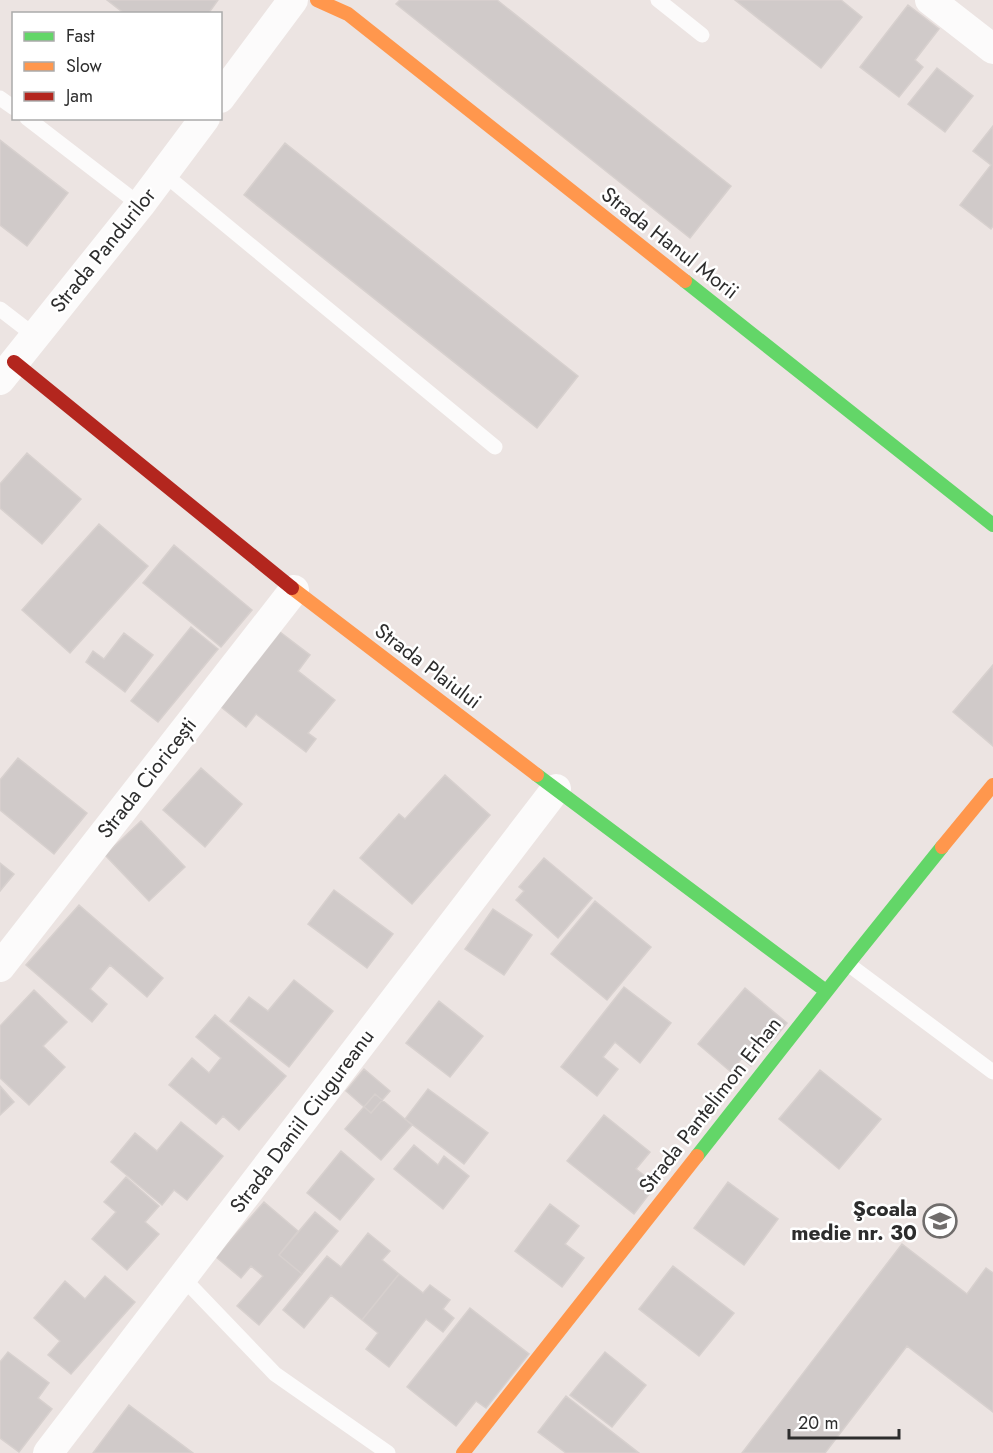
<svg xmlns="http://www.w3.org/2000/svg" width="993" height="1453" viewBox="0 0 993 1453" font-family="Jost,sans-serif">
  <style>
    .building { fill: #d0cac9; stroke: #d7d0ce; stroke-width: 1.5 }
    .lines { fill: none; stroke-linecap: round; stroke-linejoin: round }
    .lane { stroke: #fcfbfb; stroke-width: 15 }
    .street { stroke: #fcfbfb; stroke-width: 30 }
    .fast { stroke: #63d668; stroke-width: 14 }
    .slow { stroke: #ff974d; stroke-width: 14 }
    .jam { stroke: #b3261e; stroke-width: 14 }
    .labels { text-anchor: middle; dominant-baseline: central; stroke-width: 5; stroke-linejoin: round; paint-order: stroke }
    .street-label { font-size: 21px; fill: #2d2d2d; stroke: #fff }
    .poi-label { font-size: 21px; font-weight: bold; fill: #2d2d2d; stroke: #fff; text-anchor: end }
  </style>
  <rect width="100%" height="100%" fill="#ece4e2"/>
  <!-- building -->
  <path class="building" d="M 107,0 L 218,0 L 208,14 L 125,14 Z
    M 400,0 L 497,0 L 731,186 L 690,238 L 396,4 Z
    M 735,0 L 841,0 L 862,17 L 821,68 Z
    M 908,5 L 939,29 L 915,60 L 923,67 L 899,97 L 860,67 Z
    M 937,68 L 973,96 L 945,132 L 908,104 Z
    M 993,126 L 993,226 L 991,229 L 960,205 L 991,165 L 973,151 Z
    M 0,140 L 68,193 L 27,246 L 0,225 Z
    M 285,143 L 578,376 L 537,428 L 244,195 Z
    M 27,453 L 81,499 L 42,544 L 0,508 L 0,484 Z
    M 99,524 L 148,566 L 70,653 L 22,610 Z
    M 174,545 L 252,610 L 221,647 L 143,583 Z
    M 191,627 L 218,649 L 158,722 L 131,701 Z
    M 280,632 L 310,655 L 298,671 L 335,700 L 308,733 L 316,739 L 306,752 L 256,714 L 246,727 L 221,707 Z
    M 124,633 L 153,655 L 125,692 L 86,662 L 93,651 L 104,659 Z
    M 993,665 L 993,746 L 953,712 Z
    M 18,758 L 87,813 L 54,854 L 0,810 L 0,780 Z
    M 201,768 L 242,804 L 205,847 L 163,810 Z
    M 445,775 L 490,815 L 412,904 L 360,858 L 399,814 L 405,819 Z
    M 141,821 L 185,867 L 149,901 L 105,855 Z
    M 544,858 L 592,898 L 558,938 L 516,900 L 524,891 L 519,887 Z
    M 0,863 L 14,874 L 0,891 Z
    M 334,890 L 393,934 L 367,968 L 308,924 Z
    M 595,901 L 651,947 L 607,1000 L 551,954 Z
    M 79,905 L 163,978 L 147,997 L 110,965 L 90,989 L 107,1004 L 92,1022 L 26,965 Z
    M 493,909 L 532,935 L 504,975 L 465,949 Z
    M 294,980 L 333,1011 L 289,1067 L 230,1021 L 249,997 L 268,1011 Z
    M 624,987 L 671,1023 L 640,1063 L 615,1042 L 603,1057 L 618,1069 L 597,1096 L 561,1067 Z
    M 745,988 L 787,1023 L 751,1066 L 742,1058 L 731,1072 L 698,1044 Z
    M 34,990 L 67,1022 L 43,1046 L 65,1067 L 29,1105 L 0,1078 L 0,1026 Z
    M 439,1001 L 483,1036 L 450,1077 L 406,1043 Z
    M 215,1015 L 286,1076 L 239,1130 L 223,1116 L 216,1124 L 169,1085 L 192,1058 L 209,1073 L 221,1058 L 196,1037 Z
    M 364,1069 L 390,1091 L 371,1113 L 346,1091 Z
    M 820,1070 L 881,1119 L 839,1169 L 779,1119 Z
    M 0,1086 L 14,1102 L 0,1115 Z
    M 428,1089 L 488,1133 L 464,1164 L 405,1119 Z
    M 375,1094 L 412,1125 L 381,1160 L 345,1129 Z
    M 604,1115 L 650,1152 L 636,1169 L 656,1185 L 634,1214 L 567,1161 Z
    M 181,1122 L 223,1156 L 187,1200 L 174,1190 L 162,1205 L 111,1162 L 135,1133 L 157,1151 Z
    M 414,1145 L 438,1165 L 444,1156 L 469,1176 L 443,1209 L 394,1169 Z
    M 341,1151 L 374,1179 L 340,1220 L 307,1193 Z
    M 126,1177 L 159,1206 L 145,1222 L 159,1234 L 127,1270 L 92,1239 L 116,1212 L 104,1202 Z
    M 728,1182 L 778,1219 L 744,1265 L 694,1228 Z
    M 264,1202 L 298,1231 L 279,1255 L 302,1274 L 259,1325 L 237,1306 L 263,1276 L 251,1266 L 241,1278 L 216,1257 Z
    M 550,1204 L 579,1226 L 565,1244 L 584,1258 L 562,1287 L 515,1251 Z
    M 315,1212 L 338,1231 L 302,1274 L 279,1255 Z
    M 368,1233 L 390,1251 L 382,1260 L 399,1274 L 362,1320 L 331,1295 L 304,1328 L 283,1310 L 327,1256 L 341,1267 Z
    M 902,1244 L 967,1294 L 986,1268 L 993,1273 L 993,1412 L 907,1346 L 825,1453 L 742,1453 Z
    M 673,1266 L 734,1313 L 699,1356 L 639,1309 Z
    M 399,1274 L 423,1293 L 430,1285 L 450,1300 L 443,1309 L 454,1318 L 443,1332 L 426,1319 L 389,1367 L 366,1349 L 378,1333 L 362,1320 Z
    M 105,1276 L 135,1302 L 71,1374 L 48,1355 L 60,1341 L 34,1318 L 65,1281 L 85,1299 Z
    M 470,1308 L 529,1354 L 486,1408 L 476,1401 L 456,1426 L 407,1387 Z
    M 8,1352 L 49,1383 L 38,1398 L 52,1409 L 19,1452 L 0,1438 L 0,1362 Z
    M 605,1352 L 646,1385 L 612,1427 L 570,1395 Z
    M 566,1396 L 639,1453 L 566,1453 L 538,1432 Z
    M 129,1405 L 193,1453 L 93,1453 Z"/>
  <g class="lines">
    <!-- lane -->
    <path class="lane" d="M 658,0 L 702,35
      M 0,98 L 14,108
      M 27,118 L 140,205
      M 164,174 L 495,447
      M 0,309 L 35,336
      M 848,964 L 993,1072
      M 182,1277 L 275,1374 L 388,1453"/>
    <!-- street -->
    <path class="street" d="M 930,0 L 993,49
      M 220,98 L 293,0
      M 0,380 L 140,205 L 205,118
      M 0,967 L 294,590
      M 48,1453 L 556,789"/>
    <!-- fast -->
    <path class="fast" d="M 685,281 L 993,525
      M 537,775 L 826,991
      M 697,1156 L 848,964 L 942,847"/>
    <!-- slow -->
    <path class="slow" d="M 317,0 L 348,14 L 685,281
      M 292,588 L 537,775
      M 942,847 L 993,785
      M 463,1453 L 697,1156"/>
    <!-- jam -->
    <path class="jam" d="M 14,362 L 292,588"/>
  </g>
  <!-- icons -->
  <defs>
    <symbol id="school-ring" viewBox="-11 -11 22 22"><circle r="9.5" fill="#fff" stroke="#706d6c" stroke-width="1.5"/><path d="M0-5L7-2L0 1L-7-2ZM-4 1L0 2.5L4 1V4Q0 6-4 4Z" fill="#706d6c"/></symbol>
  </defs>
  <g fill-rule="evenodd">
    <use href="#school-ring" x="921" y="1202" width="38" height="38"/>
  </g>
  <g class="labels">
    <!-- street labels -->
    <g class="street-label">
      <text transform="translate(670 243) rotate(38)">Strada Hanul Morii</text>
      <text transform="translate(103 250) rotate(-51)">Strada Pandurilor</text>
      <text transform="translate(428 666) rotate(37)">Strada Plaiului</text>
      <text transform="translate(147 778) rotate(-52)">Strada Cioricești</text>
      <text transform="translate(710 1105) rotate(-52)">Strada Pantelimon Erhan</text>
      <text transform="translate(302 1121) rotate(-53)">Strada Daniil Ciugureanu</text>
    </g>
    <!-- poi labels -->
    <g class="poi-label">
      <text x="917" y="1209">Şcoala<tspan x="917" dy="24">medie nr. 30</tspan></text>
    </g>
  </g>
  <!-- legend -->
  <rect x="12" y="12" width="210" height="108" fill="#ffffff" stroke="#ababab" stroke-width="1.5"/>
  <rect x="24" y="32" width="30" height="9" fill="#63d668" stroke="#ababab" stroke-width="1.5"/>
  <text x="66" y="42" font-size="18" fill="#2d2d2d">Fast</text>
  <rect x="24" y="62" width="30" height="9" fill="#ff974d" stroke="#ababab" stroke-width="1.5"/>
  <text x="66" y="72" font-size="18" fill="#2d2d2d">Slow</text>
  <rect x="24" y="92" width="30" height="9" fill="#b3261e" stroke="#ababab" stroke-width="1.5"/>
  <text x="66" y="102" font-size="18" fill="#2d2d2d">Jam</text>
  <!-- scale -->
  <path d="M789 1429v9h110v-9" fill="none" stroke="#2d2d2d" stroke-width="3"/>
  <text x="798" y="1429" font-size="18" fill="#2d2d2d" stroke="#ffffff" stroke-width="4.5" paint-order="stroke">20 m</text>
</svg>
